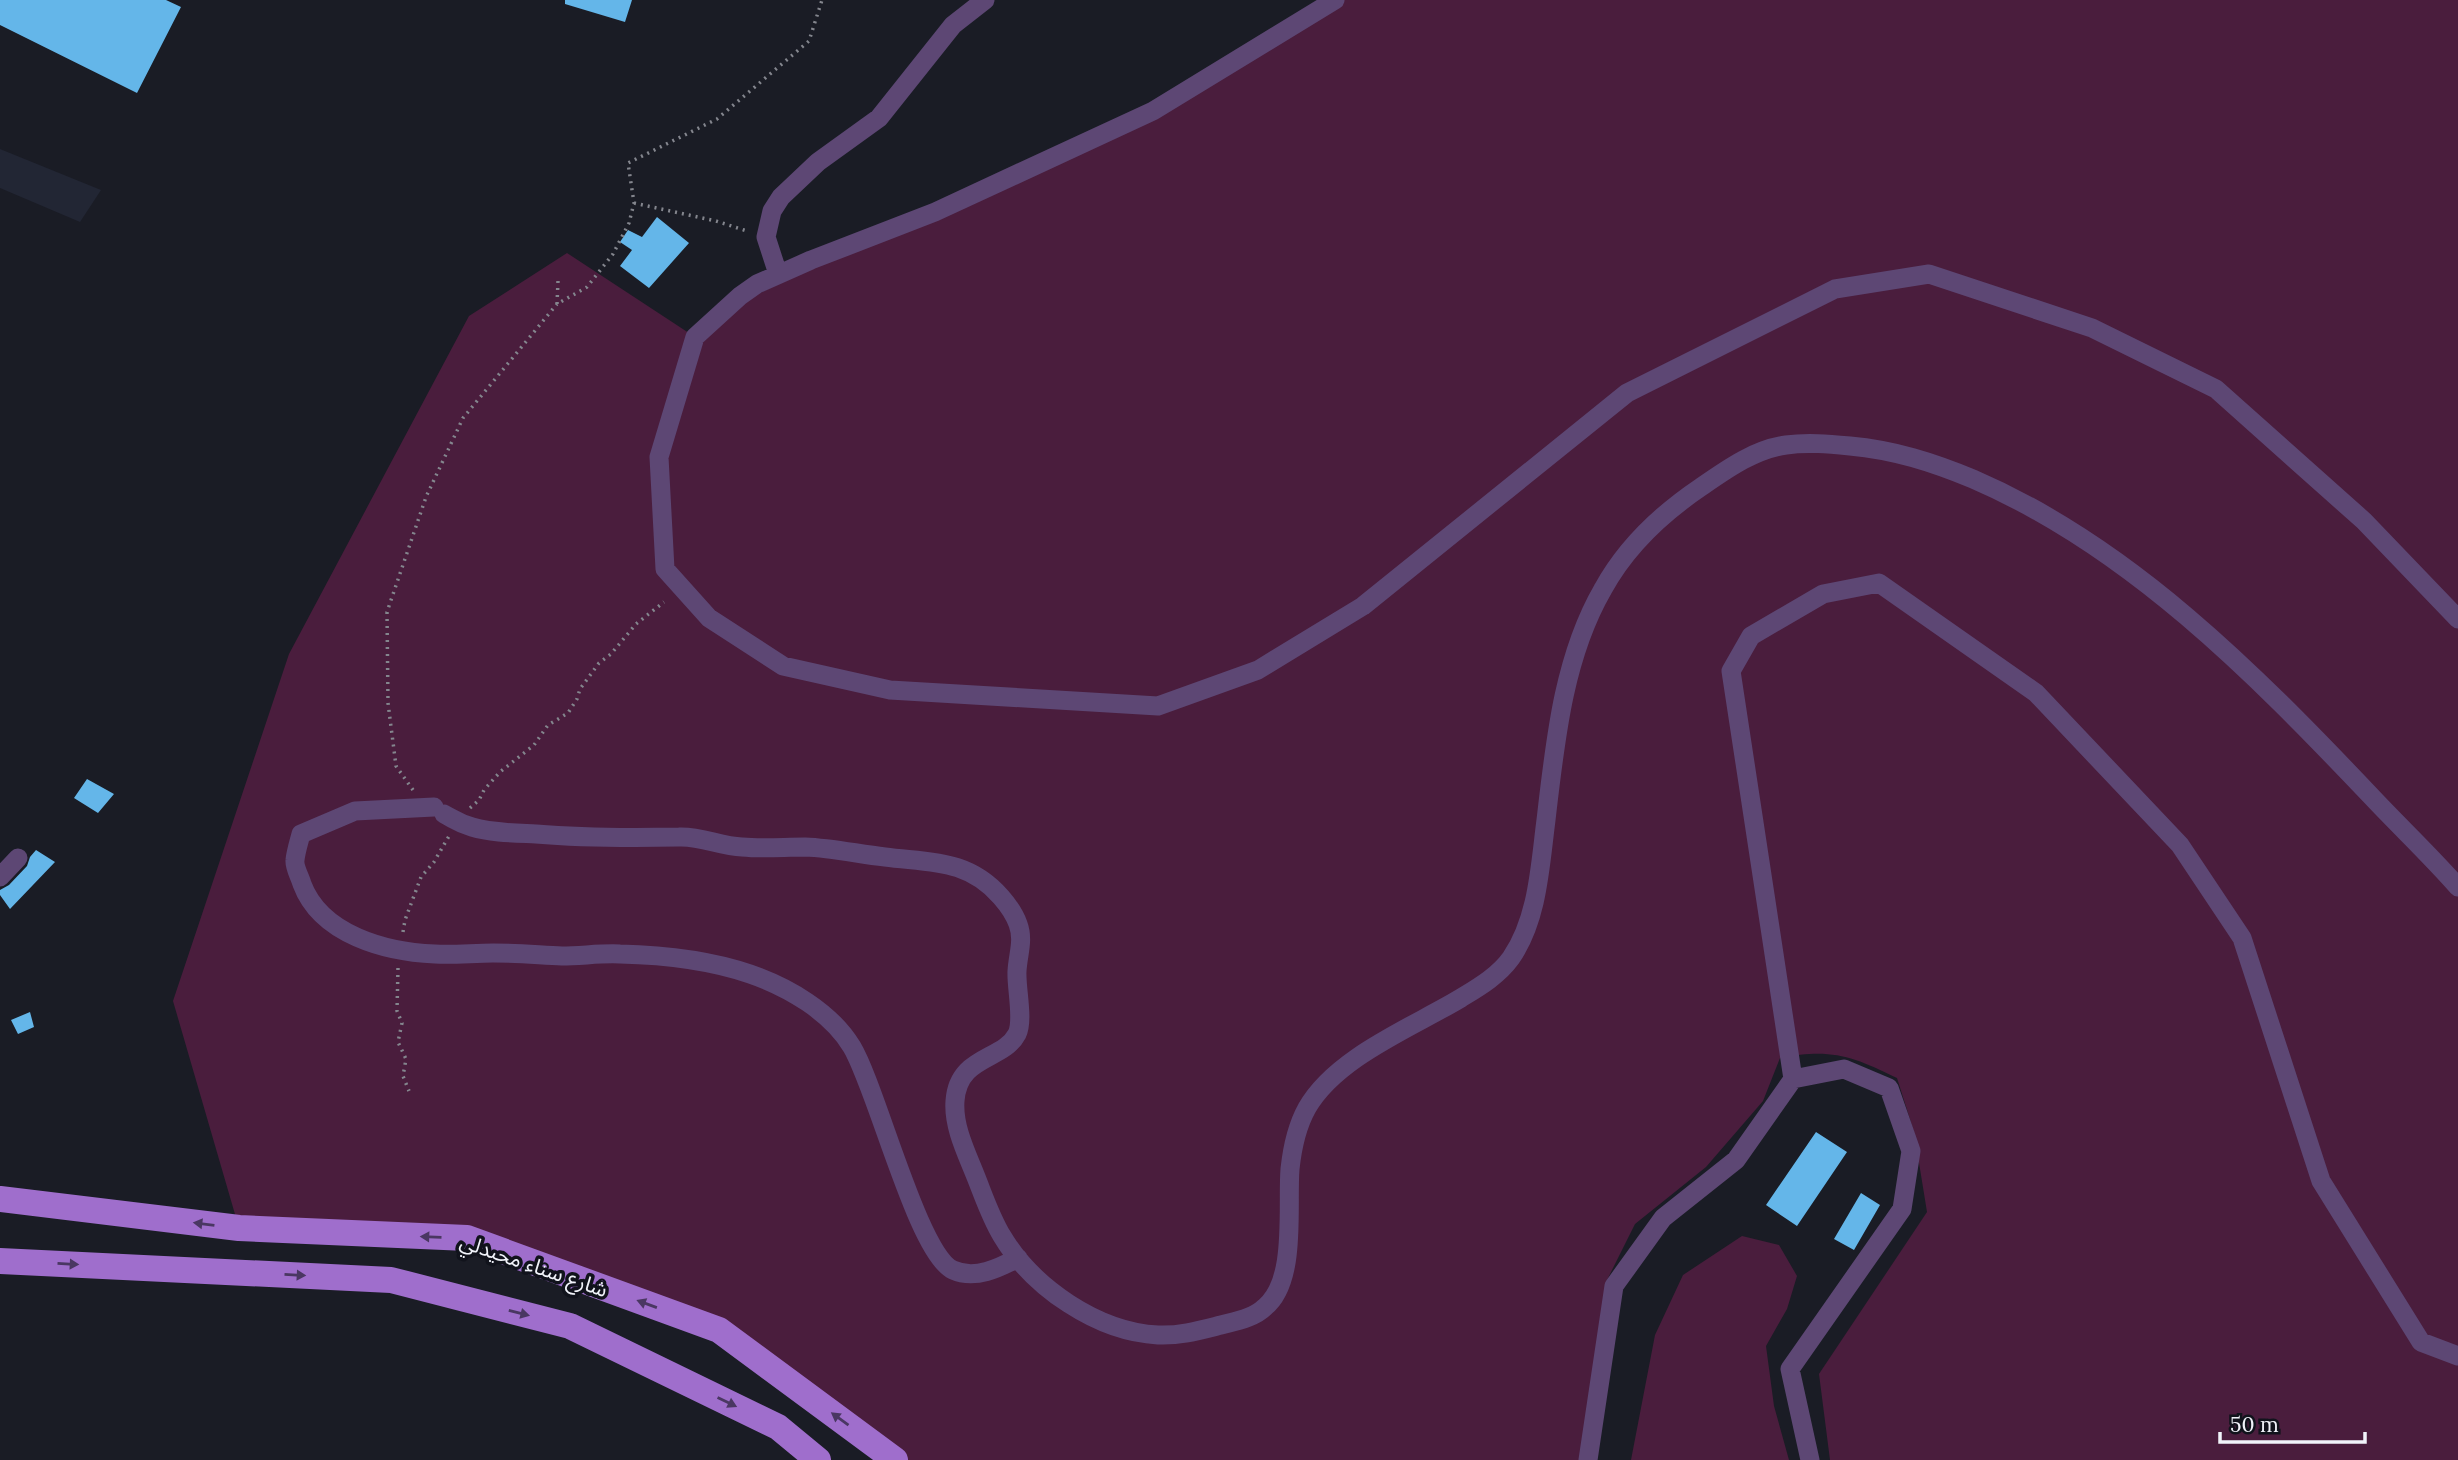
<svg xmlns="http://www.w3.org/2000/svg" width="2458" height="1460" viewBox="0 0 2458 1460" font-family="Lora,'Noto Sans Arabic',serif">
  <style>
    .built { fill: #222634 }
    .green { fill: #4a1d3d }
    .building { fill: #64b6e9 }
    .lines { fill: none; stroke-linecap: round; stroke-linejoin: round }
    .path { stroke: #84868e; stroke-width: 3.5; stroke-dasharray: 2 5; stroke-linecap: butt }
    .minor { stroke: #5d4774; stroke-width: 19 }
    .major { stroke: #9f6ecc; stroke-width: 26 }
    .oneway { fill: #4a3762 }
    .labels { text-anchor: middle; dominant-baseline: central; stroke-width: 7; stroke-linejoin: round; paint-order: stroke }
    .street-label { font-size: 21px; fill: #f1f3fa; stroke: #11131c }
  </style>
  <rect width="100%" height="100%" fill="#1a1c25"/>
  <!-- built -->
  <path class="built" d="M 0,149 L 101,190 L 80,222 L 0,188 Z"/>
  <!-- green -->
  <path class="green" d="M 1335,0 L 2458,0 L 2458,1460 L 1830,1460 L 1819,1374 L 1927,1212 L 1914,1132 L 1897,1078 C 1852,1056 1831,1048 1780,1058 L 1763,1101 L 1706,1167 L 1635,1224 L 1606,1282 L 1584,1460 L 895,1460 L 719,1330 L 467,1238 L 239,1228 L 173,1001 L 289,654 L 469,316 L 567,253 L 695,337 L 727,308 L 1153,111 Z
    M 1742,1236 L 1779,1245 L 1797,1276 L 1787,1309 L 1766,1346 L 1774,1406 L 1789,1460 L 1631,1460 L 1655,1335 L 1683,1275 Z"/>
  <!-- building -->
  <path class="building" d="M 0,0 L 166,0 L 181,7 L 137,93 L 0,25 Z
    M 565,0 L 632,0 L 625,22 L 565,4 Z
    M 657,217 L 689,243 L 649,288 L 620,266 L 632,250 L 620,242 L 628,230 L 642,237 Z
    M 87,779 L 114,794 L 98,813 L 74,798 Z
    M 36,850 L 55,862 L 10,909 L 0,895 L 0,890 L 9,885 L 27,866 L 30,857 Z
    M 30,1012 L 34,1027 L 18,1034 L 11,1020 Z
    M 1816,1132 L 1847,1152 L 1797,1226 L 1766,1205 Z
    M 1861,1193 L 1880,1205 L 1854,1250 L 1834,1239 Z"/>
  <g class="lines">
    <!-- path -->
    <path class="path" d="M 634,203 L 716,221 L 747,231
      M 558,281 L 557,304 L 587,287 L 613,254 L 629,223 L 634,203 L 628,163 L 717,119 L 809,41 L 822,0
      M 413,790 L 396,766 L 388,703 L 387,612 L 426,497 L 463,418 L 557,304
      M 470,808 L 479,800 L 484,790 L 500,772 L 534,745 L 548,725 L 568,713 L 577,699 L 580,689 L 599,663 L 611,654 L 636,624 L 664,602
      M 403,932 L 405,920 L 421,877 L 434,862 L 449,836
      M 398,968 L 397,1011 L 402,1023 L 398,1042 L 406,1059 L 403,1076 L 409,1091"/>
    <!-- minor -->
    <path class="minor" d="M 1335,0 L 1153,111 L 935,212 L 811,260 L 757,284 L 740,296 L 695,337 L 659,457 L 665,569 L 709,618 L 783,666 L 890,690 L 1158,706 L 1258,670 L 1363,606 L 1627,393 L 1835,289 L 1929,274 L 2092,328 L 2216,389 L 2364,521 L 2458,619
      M 778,274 L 766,237 L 772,211 L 781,197 L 818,162 L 879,118 L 953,25 L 985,0
      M 434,807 L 355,811 L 301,834 C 299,842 296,851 295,860 C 294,867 300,877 302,884 C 321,935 386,952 435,954 C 454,955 474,953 493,953 C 516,953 539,955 562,956 C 581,956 601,953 620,954 C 663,955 709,960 750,974 C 788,987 831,1012 852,1047 C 877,1089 918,1254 953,1270 C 975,1280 999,1268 1018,1258
      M 444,814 C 457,821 458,823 472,827 C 492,833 515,833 536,834 C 584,838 631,838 679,837 C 701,836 720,846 742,847 C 763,849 784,847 805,847 C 833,848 858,854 885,857 C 931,863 968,859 1001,897 C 1008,905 1014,913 1018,924 C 1024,940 1018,954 1017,971 C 1016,988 1024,1020 1017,1034 C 1003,1061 958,1055 955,1101 C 953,1127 967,1154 976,1177 C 984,1197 991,1218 1002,1236 C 1033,1288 1098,1332 1158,1335 C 1180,1336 1201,1330 1221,1325 C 1236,1321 1254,1318 1265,1307 C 1297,1281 1287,1207 1290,1169 C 1292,1150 1297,1126 1307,1108 C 1336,1057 1413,1027 1461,998 C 1479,987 1498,976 1511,958 C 1538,919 1540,866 1546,820 C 1555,743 1563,658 1603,589 C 1626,547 1661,514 1701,487 C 1727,469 1755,449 1786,445 C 1807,442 1829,444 1850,446 C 1894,450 1932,462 1973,479 C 2129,546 2254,673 2370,795 C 2399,826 2430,855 2458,887
      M 0,877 L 18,858
      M 1793,1079 L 1731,671 L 1751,636 L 1823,594 L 1879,583 L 2036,693 L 2180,845 L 2242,938 L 2321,1181 L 2421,1342 L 2458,1356
      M 1588,1460 L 1614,1286 L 1663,1218 L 1736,1160 L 1793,1079 L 1844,1069 L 1889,1088 L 1911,1151 L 1902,1209 L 1790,1369 L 1810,1460"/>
    <!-- major -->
    <path class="major" d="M 0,1199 L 239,1228 L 467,1238 L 719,1330 L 895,1460
      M 0,1261 L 391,1280 L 570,1326 L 778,1427 L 818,1460"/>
  </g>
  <!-- one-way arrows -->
  <defs><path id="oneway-solid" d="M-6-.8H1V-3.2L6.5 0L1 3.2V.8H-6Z" transform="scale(1.75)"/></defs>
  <g class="oneway">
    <use href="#oneway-solid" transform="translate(204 1224) rotate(-173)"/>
    <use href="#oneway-solid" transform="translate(431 1237) rotate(-178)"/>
    <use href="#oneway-solid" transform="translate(68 1264) rotate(3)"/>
    <use href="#oneway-solid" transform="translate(295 1275) rotate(3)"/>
    <use href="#oneway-solid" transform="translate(647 1304) rotate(-160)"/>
    <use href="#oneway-solid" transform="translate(519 1313) rotate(14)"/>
    <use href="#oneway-solid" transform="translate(727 1402) rotate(26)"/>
    <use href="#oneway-solid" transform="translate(840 1419) rotate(-144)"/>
  </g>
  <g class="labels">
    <!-- street labels -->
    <g class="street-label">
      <text transform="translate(534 1265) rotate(19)">شارع سناء محيدلي</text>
    </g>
  </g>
  <!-- scale -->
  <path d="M2220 1432v10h145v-10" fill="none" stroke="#f1f3fa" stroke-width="3.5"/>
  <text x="2230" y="1432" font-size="21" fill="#f1f3fa" stroke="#11131c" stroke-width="5" paint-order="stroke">50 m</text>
</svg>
